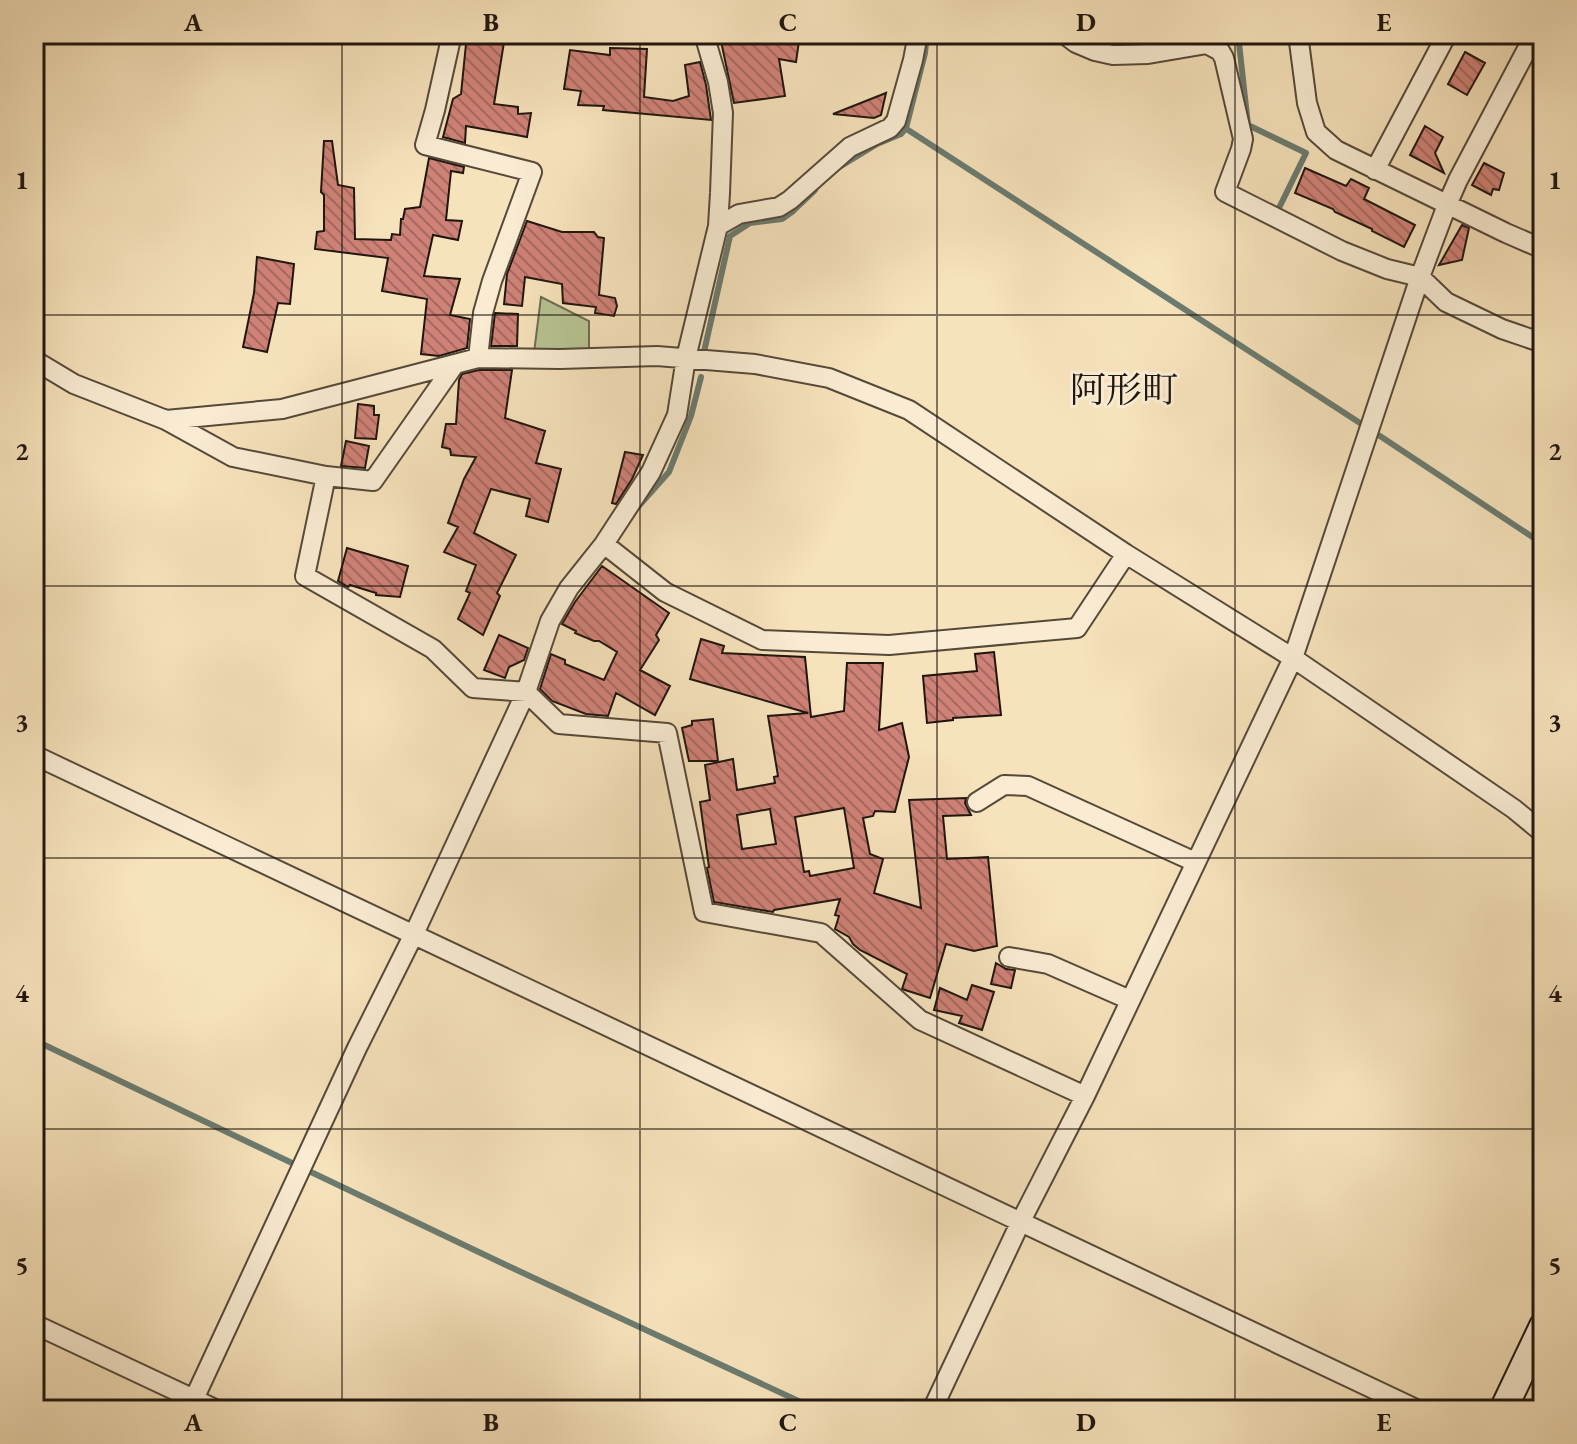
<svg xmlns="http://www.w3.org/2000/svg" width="1577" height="1444" viewBox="0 0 1577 1444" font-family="'EB Garamond','Noto Serif JP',serif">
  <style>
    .green { fill: #b8c493; stroke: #6c6d51; stroke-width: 2 }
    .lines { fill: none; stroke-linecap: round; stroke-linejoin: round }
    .stream { stroke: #6b7b6f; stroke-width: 6 }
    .building { fill: url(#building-back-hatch); stroke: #20160f; stroke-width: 2; fill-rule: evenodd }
    .street-casing { stroke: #56493a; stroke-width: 22 }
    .secondary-casing { stroke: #20160f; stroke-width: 30 }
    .street { stroke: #f9ecd3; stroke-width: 18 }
    .secondary { stroke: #f9ecd3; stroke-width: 26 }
    .grid { fill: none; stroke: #20160f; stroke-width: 2; stroke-opacity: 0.55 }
    .labels { text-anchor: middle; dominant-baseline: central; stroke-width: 6; stroke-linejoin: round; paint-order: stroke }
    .quarter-label { font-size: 36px; fill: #20160f; stroke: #f9ecd3 }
    .neatline { fill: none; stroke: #20160f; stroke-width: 3 }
    .grid-label { font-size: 26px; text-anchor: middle; font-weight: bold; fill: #20160f }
  </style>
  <defs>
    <pattern id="building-back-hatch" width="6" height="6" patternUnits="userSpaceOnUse" patternTransform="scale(2)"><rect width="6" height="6" fill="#cf8277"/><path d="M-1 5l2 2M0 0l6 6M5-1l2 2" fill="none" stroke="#a86960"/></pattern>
  </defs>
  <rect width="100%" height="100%" fill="#f6e2bb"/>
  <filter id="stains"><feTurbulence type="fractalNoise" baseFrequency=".0025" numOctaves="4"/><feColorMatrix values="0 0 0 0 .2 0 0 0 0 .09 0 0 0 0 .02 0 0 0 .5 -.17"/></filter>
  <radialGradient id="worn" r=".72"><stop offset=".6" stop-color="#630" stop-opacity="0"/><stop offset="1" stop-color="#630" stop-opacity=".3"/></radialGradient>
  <!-- green -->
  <path class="green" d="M 541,297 L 589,321 L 589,352 L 534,353 Z"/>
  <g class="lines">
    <!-- stream -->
    <path class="stream" d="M 1223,34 L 1238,34 L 1248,125 L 1306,153 L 1278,210
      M 905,128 L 1380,436 L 1543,544
      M 841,166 L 877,144 L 901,134 L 906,128 L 925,53 L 927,34
      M 704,352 L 730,236 L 750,223 L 782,219 L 792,212 L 815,190
      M 637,508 L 669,472 L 691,416 L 701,377
      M 34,1040 L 506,1265 L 818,1410"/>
  </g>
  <!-- building -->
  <path class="building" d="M 467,34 L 495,34 L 505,36 L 494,104 L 518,107 L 518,114 L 531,113 L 527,137 L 466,126 L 465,143 L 443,137 L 453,99 L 461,94 Z
    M 758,34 L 800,34 L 796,62 L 779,59 L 785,96 L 734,103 L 721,41 Z
    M 610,48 L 647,49 L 644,97 L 673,101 L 689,96 L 685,65 L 700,62 L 706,85 L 711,120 L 603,110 L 604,106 L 578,105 L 581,91 L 564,89 L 570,50 L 610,55 Z
    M 1465,52 L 1485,63 L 1467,95 L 1448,84 Z
    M 886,93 L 881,115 L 874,118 L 833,114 Z
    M 1425,126 L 1443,137 L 1435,153 L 1444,173 L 1410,155 Z
    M 324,141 L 332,141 L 338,185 L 354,188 L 355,239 L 391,240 L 392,234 L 400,235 L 401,219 L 403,219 L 405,209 L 420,207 L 429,158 L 464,167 L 463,173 L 451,171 L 446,220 L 462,221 L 458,240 L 433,235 L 424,276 L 460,279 L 450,315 L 470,319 L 467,348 L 439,356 L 421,354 L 427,299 L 382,291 L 388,258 L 315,249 L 317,232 L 324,231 L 324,195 L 321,192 Z
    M 1484,163 L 1504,173 L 1499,190 L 1493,189 L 1491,195 L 1472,185 Z
    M 1305,168 L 1346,186 L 1351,179 L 1369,188 L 1364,199 L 1415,225 L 1404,247 L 1372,231 L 1372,229 L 1335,212 L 1333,209 L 1295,193 Z
    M 527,221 L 562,232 L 594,232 L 598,237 L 604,238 L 599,295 L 615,298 L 617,306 L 614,316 L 595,313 L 596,307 L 563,303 L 562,284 L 525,277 L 522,306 L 504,304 L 507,274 Z
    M 1462,225 L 1469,228 L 1462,260 L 1439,265 Z
    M 257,257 L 294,264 L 290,304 L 278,303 L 267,352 L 243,347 L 254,293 Z
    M 495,313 L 518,314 L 517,346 L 491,346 Z
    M 479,370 L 512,370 L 505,418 L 545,431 L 536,463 L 561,469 L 548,522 L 526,516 L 530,499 L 491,489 L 474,533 L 516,555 L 497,593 L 500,596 L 483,635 L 458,619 L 470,593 L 466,591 L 476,565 L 444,552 L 458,527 L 448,523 L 464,479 L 476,457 L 451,455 L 450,449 L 442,447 L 446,424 L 456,424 L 459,380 L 462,374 Z
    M 358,404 L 374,406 L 374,415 L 379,415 L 376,439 L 355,438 Z
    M 346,441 L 369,446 L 365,468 L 341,466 Z
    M 625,452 L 643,455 L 632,479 L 616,504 L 612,503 Z
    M 347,548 L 408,566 L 400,597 L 376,595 L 376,593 L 350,585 L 348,587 L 338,581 Z
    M 602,566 L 669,613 L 656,635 L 659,640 L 640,670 L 670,686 L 655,715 L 616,693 L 608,716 L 586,714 L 552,701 L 540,689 L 551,654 L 565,660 L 565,664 L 604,680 L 617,652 L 599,641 L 594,641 L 575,633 L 576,631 L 562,624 L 575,602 Z
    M 499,635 L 528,648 L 524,660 L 509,667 L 505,678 L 484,670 Z
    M 701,639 L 724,646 L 722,653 L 805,657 L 811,717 L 844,711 L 847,663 L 883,663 L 879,730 L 902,723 L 909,757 L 895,812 L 875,811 L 873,816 L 863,818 L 870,854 L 883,859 L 874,893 L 921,908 L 909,800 L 966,798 L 965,803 L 971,815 L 943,816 L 947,859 L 988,857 L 997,946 L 974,951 L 946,944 L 930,998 L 902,989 L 907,974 L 860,950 L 853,944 L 849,937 L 835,929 L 839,916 L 835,915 L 840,899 L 774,910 L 773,912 L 714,902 L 707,868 L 709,867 L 700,802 L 710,800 L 705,765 L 733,759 L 737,790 L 775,783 L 774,777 L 778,776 L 768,716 L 808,713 L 690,679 ZM 844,808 L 854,868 L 810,876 L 809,871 L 804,872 L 795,817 ZM 770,809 L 776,844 L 742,849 L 737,815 Z
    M 994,652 L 1001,715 L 953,718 L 953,720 L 927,723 L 923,676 L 977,671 L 975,654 Z
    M 713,719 L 718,761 L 689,761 L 682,728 L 692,725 L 692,721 Z
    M 996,963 L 1006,969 L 1015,970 L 1011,988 L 991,984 Z
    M 972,985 L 994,992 L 982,1030 L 959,1023 L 962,1016 L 934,1010 L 940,988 L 967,1000 Z"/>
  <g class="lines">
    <defs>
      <path id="street" d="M 452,34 L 435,110 L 425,145 L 532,172 L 492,281 L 483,313 L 478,358
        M 1064,34 L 1076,43 L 1095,51 L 1113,55 L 1148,54 L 1207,44 L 1220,51 L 1224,58 L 1243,139 L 1241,149 L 1225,192 L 1342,251 L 1387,269 L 1420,277 L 1446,302 L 1502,329 L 1543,343
        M 1298,34 L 1307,103 L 1316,132 L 1336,150 L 1506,233 L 1543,249
        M 1375,170 L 1447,34
        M 718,226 L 739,214 L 779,207 L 790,200 L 850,147 L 890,128 L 896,121 L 913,60 L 918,34
        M 34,360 L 74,384 L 166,420 L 282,409 L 478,358 L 560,359 L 657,356 L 755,364 L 829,378 L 909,410 L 1126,554 L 1293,658 L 1514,809 L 1543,833
        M 166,420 L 233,457 L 326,476 L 305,576 L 433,649 L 473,688 L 526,692 L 559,724 L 667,733 L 704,912 L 821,933 L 920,1020 L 1085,1096
        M 326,476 L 373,481 L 455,364
        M 604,544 L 665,592 L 762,640 L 889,645 L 1077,628 L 1126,554
        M 34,755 L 1418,1410
        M 977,802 L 1004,785 L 1028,786 L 1195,862
        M 1009,957 L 1048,964 L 1130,1000
        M 34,1324 L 217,1410
        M 194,1399 L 357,1048 L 414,934 L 526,692 L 550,621 L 569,588 L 604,544 L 651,472 L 677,415 L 686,358 L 718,226 L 720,193 L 723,113 L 718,82 L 704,34
        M 932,1410 L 1021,1221 L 1085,1096 L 1293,658 L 1420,277 L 1447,205 L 1458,180 L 1535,34"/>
      <path id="secondary" d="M 1503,1410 L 1543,1326"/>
    </defs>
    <!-- street casing -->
    <use href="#street" class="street-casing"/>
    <!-- secondary casing -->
    <use href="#secondary" class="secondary-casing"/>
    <!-- street -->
    <use href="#street" class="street"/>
    <!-- secondary -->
    <use href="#secondary" class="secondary"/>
  </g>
  <!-- grid -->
  <path class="grid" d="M 342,34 L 342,1410M 640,34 L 640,1410M 937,34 L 937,1410M 1235,34 L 1235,1410M 34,315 L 1543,315M 34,586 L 1543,586M 34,858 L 1543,858M 34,1129 L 1543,1129"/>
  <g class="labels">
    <!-- quarter labels -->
    <g class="quarter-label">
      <text x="1124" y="389">阿形町</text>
    </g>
  </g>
  <!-- margin -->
  <rect width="1577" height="1444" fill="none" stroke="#f6e2bb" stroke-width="88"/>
  <rect x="44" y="44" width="1489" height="1356" class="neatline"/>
  <g class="grid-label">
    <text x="193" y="31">A</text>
    <text x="491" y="31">B</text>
    <text x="788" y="31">C</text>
    <text x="1086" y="31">D</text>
    <text x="1384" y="31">E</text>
    <text x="22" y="189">1</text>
    <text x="1555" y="189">1</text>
    <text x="22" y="460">2</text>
    <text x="1555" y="460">2</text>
    <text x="22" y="731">3</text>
    <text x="1555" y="731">3</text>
    <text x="22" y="1002">4</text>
    <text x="1555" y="1002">4</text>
    <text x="22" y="1274">5</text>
    <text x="1555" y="1274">5</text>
    <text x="193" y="1431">A</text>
    <text x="491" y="1431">B</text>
    <text x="788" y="1431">C</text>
    <text x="1086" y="1431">D</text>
    <text x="1384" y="1431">E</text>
  </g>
  <rect width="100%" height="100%" filter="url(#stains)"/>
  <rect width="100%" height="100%" fill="url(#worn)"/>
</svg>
